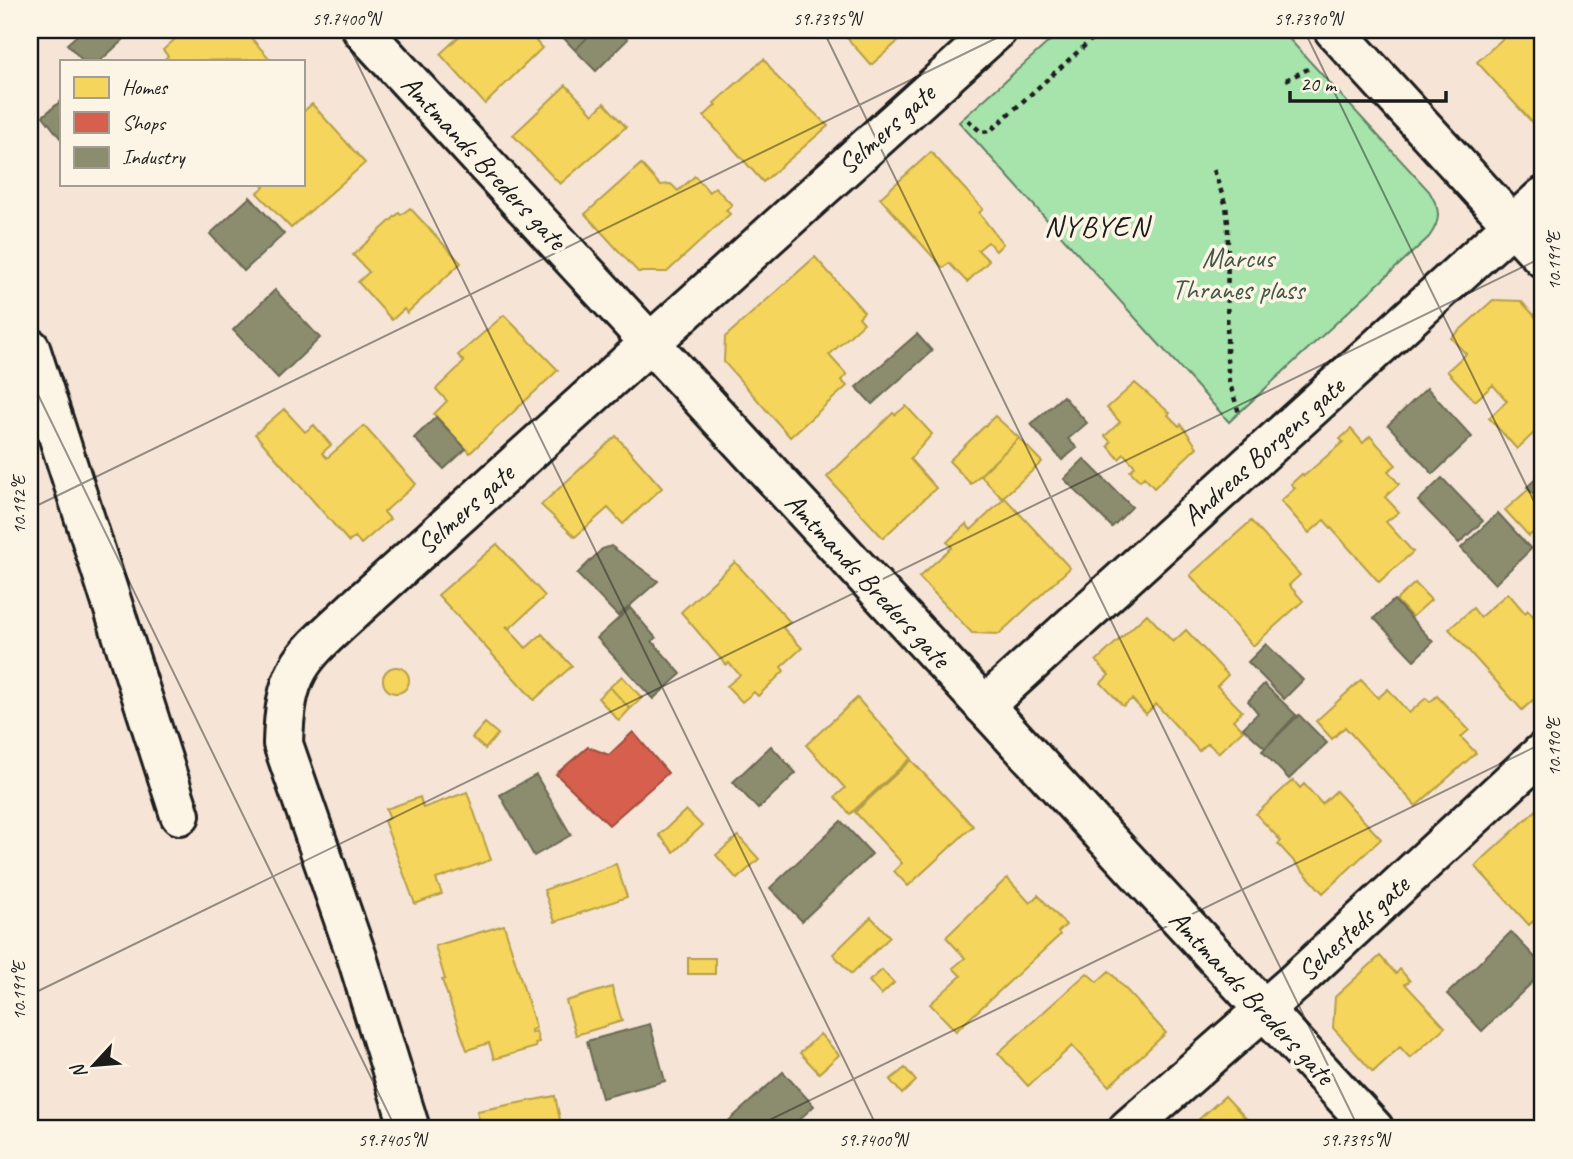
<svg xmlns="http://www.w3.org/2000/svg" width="1573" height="1159" viewBox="0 0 1573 1159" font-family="Caveat,sans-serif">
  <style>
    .green { fill: #a6e4ac; stroke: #618064; stroke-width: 2 }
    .homes { fill: #f6d55c; stroke: #b59e49; stroke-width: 2 }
    .shops { fill: #d6604d; stroke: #9e4c3e; stroke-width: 2 }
    .industry { fill: #8c8c6e; stroke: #6a6a55; stroke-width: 2 }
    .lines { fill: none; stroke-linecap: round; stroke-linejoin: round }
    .street-casing { stroke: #1c1c1c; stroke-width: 44 }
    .path { stroke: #1c1c1c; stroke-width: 4.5; stroke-dasharray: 5 5; stroke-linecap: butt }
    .street { stroke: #fcf5e5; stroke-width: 38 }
    .ticks { fill: none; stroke: #1c1c1c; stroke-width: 2; stroke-opacity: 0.45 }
    .labels { text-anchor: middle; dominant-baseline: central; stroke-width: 7; stroke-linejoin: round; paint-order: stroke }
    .street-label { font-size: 28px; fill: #1c1c1c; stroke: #fcf5e5 }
    .park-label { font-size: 28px; fill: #455847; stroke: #fcf5e5 }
    .neighbourhood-label { font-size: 30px; letter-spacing: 2px; fill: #1c1c1c; stroke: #fcf5e5 }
    .neatline { fill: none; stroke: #1c1c1c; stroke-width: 2.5 }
    .ticks-label { font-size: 18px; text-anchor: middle; fill: #1c1c1c }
  </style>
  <rect width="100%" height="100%" fill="#f6e5d6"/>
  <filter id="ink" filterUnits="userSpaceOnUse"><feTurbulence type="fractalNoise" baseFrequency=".0143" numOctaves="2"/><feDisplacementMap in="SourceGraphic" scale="14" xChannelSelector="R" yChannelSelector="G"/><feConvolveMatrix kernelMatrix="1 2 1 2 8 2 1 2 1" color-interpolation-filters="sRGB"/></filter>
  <g filter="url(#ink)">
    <!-- green -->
    <path class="green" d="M 1062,30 L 1281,30 L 1429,191 C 1440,209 1442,219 1429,237 L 1229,422 L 959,122 Z"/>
    <!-- homes -->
    <path class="homes" d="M 185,30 L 244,30 L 271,60 L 163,61 L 168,56 L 163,50 Z
      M 466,30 L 514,30 L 521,37 L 527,31 L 542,48 L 485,104 L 440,54 Z
      M 840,30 L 911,30 L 871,65 Z
      M 1512,30 L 1543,30 L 1543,128 L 1540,131 L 1477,62 Z
      M 764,59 L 777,77 L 828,126 L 763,182 L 704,116 L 716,105 L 714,103 Z
      M 566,85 L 593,114 L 604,103 L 626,127 L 560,184 L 513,135 Z
      M 312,104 L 365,163 L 291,228 L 257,193 L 264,187 L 261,184 L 303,184 L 303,112 Z
      M 931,152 L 983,209 L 979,213 L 1003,244 L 996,251 L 988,242 L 978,250 L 989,261 L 967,282 L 949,263 L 943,268 L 880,198 Z
      M 641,164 L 660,185 L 671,184 L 678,191 L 695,176 L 709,192 L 715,187 L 732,205 L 726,210 L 730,214 L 667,272 L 638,272 L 585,214 Z
      M 410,208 L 461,263 L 407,313 L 404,309 L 392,320 L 358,282 L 369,272 L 353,255 L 399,213 L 401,215 Z
      M 815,257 L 864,312 L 859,317 L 864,323 L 829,355 L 847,375 L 841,380 L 847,386 L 790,437 L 724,362 L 725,337 Z
      M 1493,300 L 1521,301 L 1543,325 L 1543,442 L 1535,432 L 1517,449 L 1489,418 L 1507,401 L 1493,385 L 1475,401 L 1447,371 L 1466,354 L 1451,338 Z
      M 504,315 L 558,370 L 470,453 L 434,414 L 447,401 L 436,389 L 464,362 L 458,355 Z
      M 1135,383 L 1170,413 L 1168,415 L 1179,426 L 1181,424 L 1197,447 L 1154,488 L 1144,477 L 1140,481 L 1130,471 L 1135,466 L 1124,454 L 1119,459 L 1108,446 L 1111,442 L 1105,436 L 1120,422 L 1107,408 Z
      M 906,406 L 932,434 L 910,459 L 936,488 L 883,538 L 827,477 L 893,413 L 895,415 Z
      M 284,409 L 305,432 L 314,425 L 331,445 L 322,453 L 327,458 L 364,426 L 416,484 L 384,512 L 390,519 L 361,544 L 355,537 L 349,542 L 255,434 Z
      M 995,416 L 1019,438 L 971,484 L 949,461 Z
      M 1351,429 L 1363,443 L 1370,436 L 1396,465 L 1388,471 L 1399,484 L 1385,497 L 1399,512 L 1386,522 L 1413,552 L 1379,582 L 1324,520 L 1309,533 L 1281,501 L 1295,488 L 1291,484 L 1302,474 L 1304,476 L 1343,442 L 1340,439 Z
      M 616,436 L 662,488 L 623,524 L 608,508 L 575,537 L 541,505 Z
      M 1019,438 L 1042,462 L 1002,498 L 980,475 Z
      M 1529,489 L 1543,506 L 1543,524 L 1529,536 L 1505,510 Z
      M 1005,498 L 1070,568 L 999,634 L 972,633 L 919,577 L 952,547 L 947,542 L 966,524 L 971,530 Z
      M 1251,521 L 1300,575 L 1289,585 L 1303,601 L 1253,646 L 1190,575 Z
      M 497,544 L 545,596 L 510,628 L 506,626 L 526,648 L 542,634 L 572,666 L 534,700 L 438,595 Z
      M 735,562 L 790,622 L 783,628 L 802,648 L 781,667 L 784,671 L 758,696 L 754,692 L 742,702 L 727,686 L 740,675 L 729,663 L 726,665 L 681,612 Z
      M 1415,583 L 1431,600 L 1412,617 L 1396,600 Z
      M 1508,593 L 1525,613 L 1528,610 L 1543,627 L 1543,691 L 1522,710 L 1449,629 L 1473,608 L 1480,617 Z
      M 1147,614 L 1173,642 L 1186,630 L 1228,675 L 1217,686 L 1242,711 L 1233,720 L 1243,730 L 1218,753 L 1208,743 L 1199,751 L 1156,704 L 1146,714 L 1132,699 L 1123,706 L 1101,683 L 1109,675 L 1096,661 Z
      M383 680a13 13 0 1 1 26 0a13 13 0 1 1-26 0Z
      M 622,676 L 642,698 L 630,709 L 610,687 Z
      M 1361,680 L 1378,698 L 1388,689 L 1409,713 L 1426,698 L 1430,702 L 1437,696 L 1469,730 L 1461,737 L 1476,753 L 1416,806 L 1345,727 L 1332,739 L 1316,721 Z
      M 610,687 L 630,709 L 619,721 L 598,698 Z
      M 857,698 L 911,758 L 850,814 L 835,797 L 845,788 L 806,745 Z
      M 485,723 L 498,734 L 485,749 L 472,738 Z
      M 911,760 L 973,826 L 908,886 L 894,871 L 902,863 L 855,812 Z
      M 1293,780 L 1300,788 L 1304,784 L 1322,804 L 1336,791 L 1381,839 L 1323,893 L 1278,844 L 1281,841 L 1256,814 Z
      M 467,792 L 491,860 L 436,879 L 442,894 L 415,904 L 384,821 L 390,818 L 386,809 L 420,797 L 423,808 Z
      M 1543,804 L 1543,912 L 1529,925 L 1475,866 Z
      M 686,810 L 702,826 L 674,852 L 659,835 Z
      M 738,836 L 759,859 L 737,879 L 716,855 Z
      M 616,864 L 627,897 L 555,922 L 544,890 Z
      M 1007,878 L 1030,903 L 1038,895 L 1066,925 L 1058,932 L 1060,935 L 956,1031 L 930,1004 L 961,976 L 953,968 L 965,958 L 946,937 Z
      M 871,917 L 890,937 L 851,974 L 833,954 Z
      M 504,925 L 536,1028 L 531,1030 L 531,1033 L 536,1031 L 539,1042 L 535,1043 L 536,1047 L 494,1059 L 489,1043 L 467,1050 L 442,980 L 445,979 L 435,946 Z
      M 1380,956 L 1396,974 L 1400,969 L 1410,981 L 1405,984 L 1445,1027 L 1410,1058 L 1400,1047 L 1373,1072 L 1333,1028 L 1335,997 Z
      M 688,958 L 715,958 L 715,974 L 688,974 Z
      M 882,970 L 894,983 L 881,995 L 869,981 Z
      M 1109,971 L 1166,1033 L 1109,1086 L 1072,1046 L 1028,1086 L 998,1053 L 1087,973 L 1097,982 Z
      M 612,987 L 622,1021 L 576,1035 L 566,1001 Z
      M 820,1034 L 839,1055 L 819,1073 L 800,1053 Z
      M 905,1068 L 916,1081 L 902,1094 L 890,1080 Z
      M 555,1096 L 562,1129 L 481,1129 L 477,1111 Z
      M 1225,1096 L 1256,1129 L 1188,1129 Z"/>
    <!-- shops -->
    <path class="shops" d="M 633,732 L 668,773 L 609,825 L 556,774 L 588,747 L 609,755 Z"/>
    <!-- industry -->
    <path class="industry" d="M 83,30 L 134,30 L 100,61 L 83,61 L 67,44 Z
      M 556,30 L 595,30 L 575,50 Z
      M 595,30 L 619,30 L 628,39 L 596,71 L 575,50 Z
      M 61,101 L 61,139 L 43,116 Z
      M 250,197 L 284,234 L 244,271 L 210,234 Z
      M 275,290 L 320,338 L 278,378 L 233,330 Z
      M 917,334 L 932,351 L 872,404 L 856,387 Z
      M 1427,388 L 1472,437 L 1433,474 L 1388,425 Z
      M 1063,396 L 1087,423 L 1068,439 L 1077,448 L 1062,460 L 1031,424 Z
      M 436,417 L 466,449 L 444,469 L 414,438 Z
      M 1084,459 L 1132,507 L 1112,527 L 1064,479 Z
      M 1543,472 L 1543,506 L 1527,487 Z
      M 1442,478 L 1483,521 L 1459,543 L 1418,501 Z
      M 1498,513 L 1531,549 L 1495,584 L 1461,548 Z
      M 611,546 L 658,581 L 618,616 L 577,574 L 602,549 Z
      M 1394,600 L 1433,642 L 1414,660 L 1374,618 Z
      M 630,608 L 656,638 L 652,641 L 681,674 L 653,699 L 597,638 Z
      M 1266,644 L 1303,680 L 1284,699 L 1248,662 Z
      M 1264,684 L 1296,715 L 1265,748 L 1243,728 L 1258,713 L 1248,701 Z
      M 1299,715 L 1327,743 L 1289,779 L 1262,751 Z
      M 771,746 L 796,773 L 758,809 L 733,782 Z
      M 536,775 L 571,835 L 534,856 L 500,795 Z
      M 841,821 L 872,854 L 802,921 L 770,888 Z
      M 1511,932 L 1543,966 L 1543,972 L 1482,1031 L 1447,994 Z
      M 650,1024 L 665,1081 L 602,1098 L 587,1041 Z
      M 783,1072 L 814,1106 L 789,1129 L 728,1129 L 724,1125 Z"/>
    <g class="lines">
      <defs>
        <path id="street" d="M 362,30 L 1374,1129
          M 1334,30 L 1543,258
          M 30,348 L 180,815
          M 984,706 L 1543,197
          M 410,1129 L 357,957 L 283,744 C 285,666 303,657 357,607 L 997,30
          M 1128,1129 L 1294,983 L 1543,752"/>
      </defs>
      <!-- street casing -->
      <use href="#street" class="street-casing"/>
      <!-- path -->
      <path class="path" d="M 1286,80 L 1308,69
        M 968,120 L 981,132 L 990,131 L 1102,30
        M 1214,170 L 1226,206 L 1228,223 L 1227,359 L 1229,381 L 1239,413"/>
      <!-- street -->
      <use href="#street" class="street"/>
    </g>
  </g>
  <!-- ticks -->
  <path class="ticks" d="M 341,30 L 878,1129M 823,30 L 1359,1129M 1304,30 L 1543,520M 30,378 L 396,1129M 30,509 L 1013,30M 30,995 L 1543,257M 751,1129 L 1543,743"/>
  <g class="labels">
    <!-- street labels -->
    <g class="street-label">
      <text transform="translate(886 129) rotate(-42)">Selmers gate</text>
      <text transform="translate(484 162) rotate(47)">Amtmands Breders gate</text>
      <text transform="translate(1263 451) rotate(-42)">Andreas Borgens gate</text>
      <text transform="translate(465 509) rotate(-42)">Selmers gate</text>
      <text transform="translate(868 580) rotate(47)">Amtmands Breders gate</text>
      <text transform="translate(1353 928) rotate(-43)">Sehesteds gate</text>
      <text transform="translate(1252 997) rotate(47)">Amtmands Breders gate</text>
    </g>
    <!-- park labels -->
    <g class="park-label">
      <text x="1238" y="257">Marcus<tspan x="1238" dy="32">Thranes plass</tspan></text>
    </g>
    <!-- neighbourhood labels -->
    <g class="neighbourhood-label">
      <text x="1097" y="226">NYBYEN</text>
    </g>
  </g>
  <!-- margin -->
  <rect width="1573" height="1159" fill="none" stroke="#fcf5e5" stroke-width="77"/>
  <!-- legend -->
  <rect x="60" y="60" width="245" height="126" fill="#fcf5e5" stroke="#a29e95" stroke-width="2"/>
  <rect x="74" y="77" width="35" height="21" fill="#f6d55c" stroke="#a29e95" stroke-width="2"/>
  <text x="122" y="94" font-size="21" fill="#1c1c1c">Homes</text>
  <rect x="74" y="112" width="35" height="21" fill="#d6604d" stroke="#a29e95" stroke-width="2"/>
  <text x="122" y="130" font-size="21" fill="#1c1c1c">Shops</text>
  <rect x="74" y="147" width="35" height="21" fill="#8c8c6e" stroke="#a29e95" stroke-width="2"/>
  <text x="122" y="164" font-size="21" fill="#1c1c1c">Industry</text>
  <!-- north arrow -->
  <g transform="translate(94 1065) rotate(244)" stroke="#fcf5e5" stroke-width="5" paint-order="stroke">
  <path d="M0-5L12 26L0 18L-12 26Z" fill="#1c1c1c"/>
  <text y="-10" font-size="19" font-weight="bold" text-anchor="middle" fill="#1c1c1c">N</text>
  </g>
  <!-- scale -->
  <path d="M1290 91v10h156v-10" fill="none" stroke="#1c1c1c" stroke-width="3.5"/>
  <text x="1300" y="91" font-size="21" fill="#1c1c1c" stroke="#fcf5e5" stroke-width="5" paint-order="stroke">20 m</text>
  <rect x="38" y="38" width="1496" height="1082" class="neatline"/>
  <g class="ticks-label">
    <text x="346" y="25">59.7400°N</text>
    <text x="827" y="25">59.7395°N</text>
    <text x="1308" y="25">59.7390°N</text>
    <text transform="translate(1554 261) rotate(-90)" y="6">10.191°E</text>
    <text transform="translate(19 505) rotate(-90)" y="6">10.192°E</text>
    <text transform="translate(1554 747) rotate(-90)" y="6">10.190°E</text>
    <text transform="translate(19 991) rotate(-90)" y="6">10.191°E</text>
    <text x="392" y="1146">59.7405°N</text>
    <text x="873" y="1146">59.7400°N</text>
    <text x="1355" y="1146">59.7395°N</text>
  </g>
</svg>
